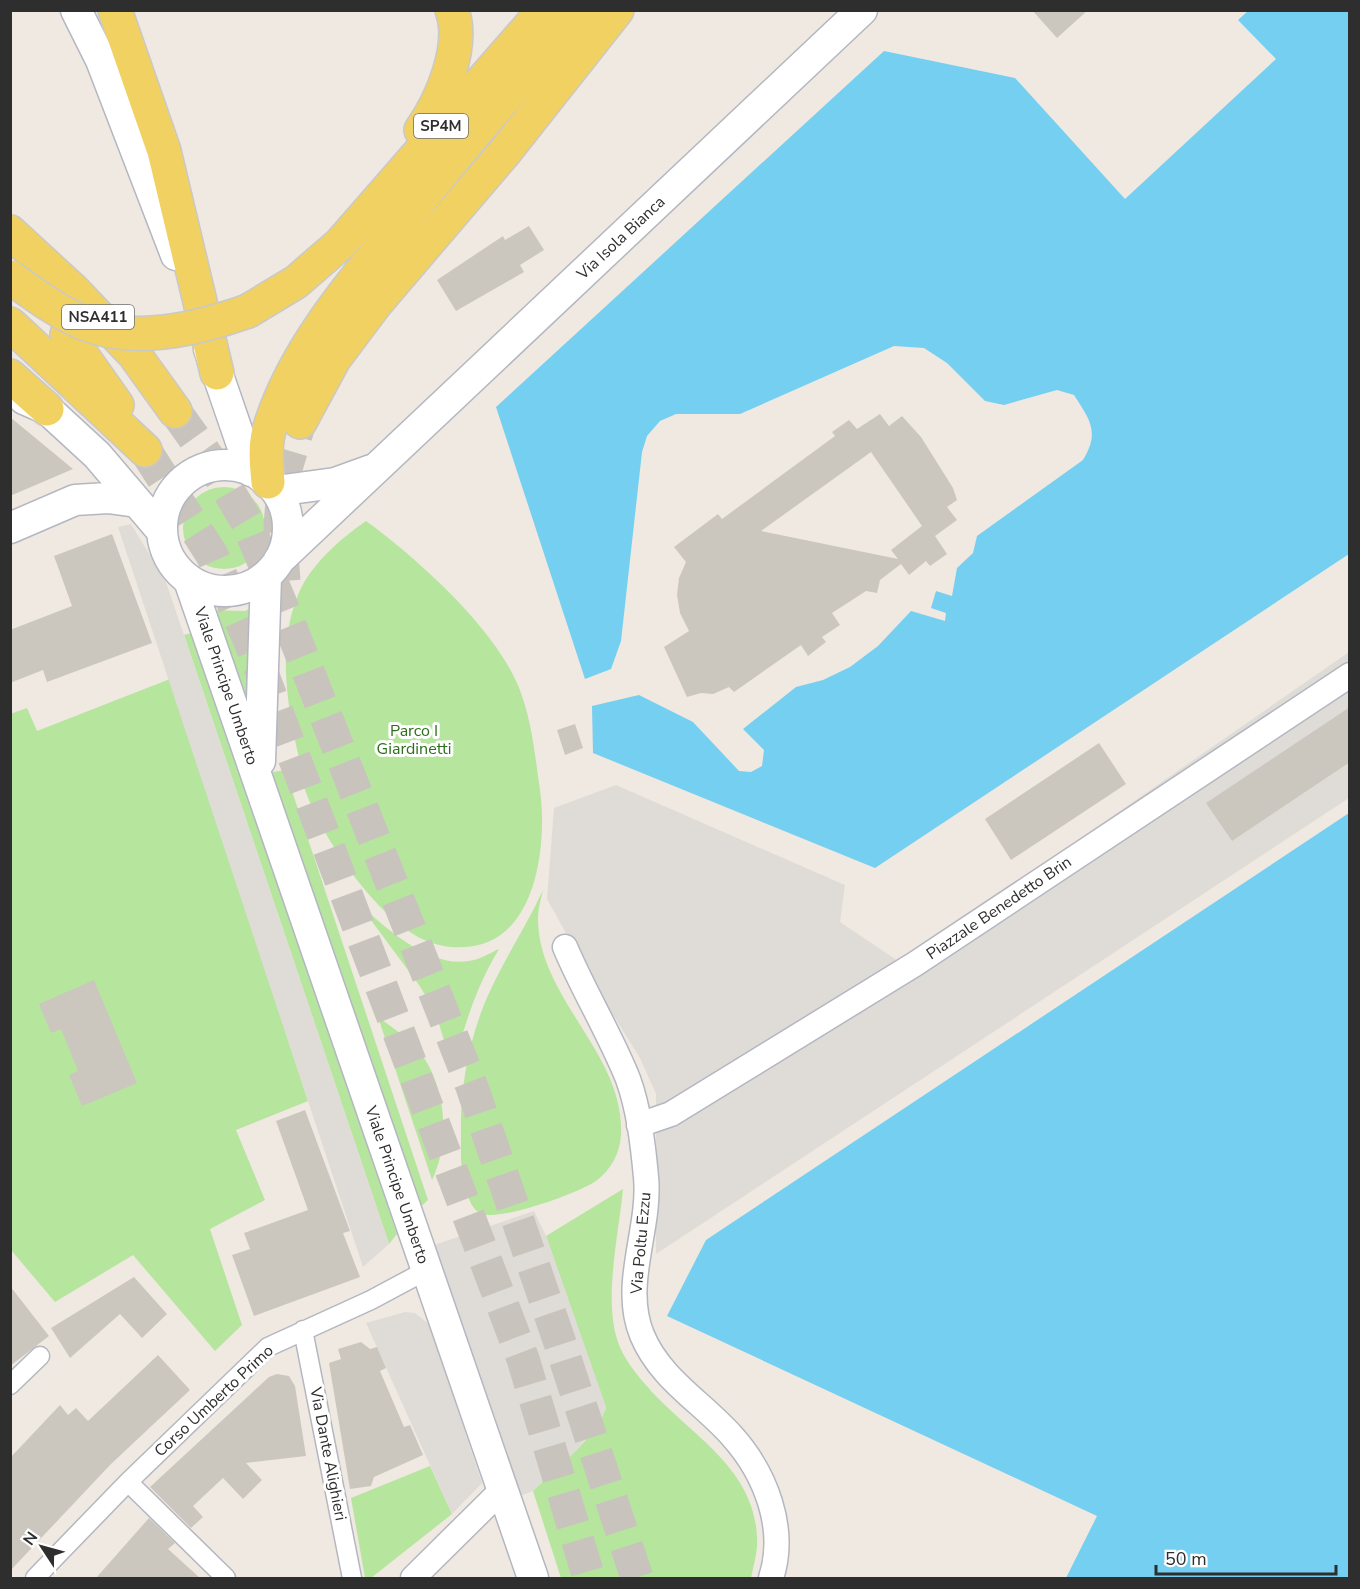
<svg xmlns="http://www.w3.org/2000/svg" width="1360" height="1589" viewBox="0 0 1360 1589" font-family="'Nunito Sans',sans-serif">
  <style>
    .green { fill: #b6e59e }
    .plaza { fill: #dfdcd8 }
    .water { fill: #75cff0 }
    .building { fill: #cbc7bf; fill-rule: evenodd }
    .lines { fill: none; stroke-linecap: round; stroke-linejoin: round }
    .primary-tunnel { stroke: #c8c4bd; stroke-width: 33; stroke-dasharray: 33 16; stroke-linecap: butt }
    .pedestrian-casing { stroke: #b4b7c1; stroke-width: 21 }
    .minor-casing { stroke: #b4b7c1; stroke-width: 27 }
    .tertiary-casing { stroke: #b4b7c1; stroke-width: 33 }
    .primary-casing { stroke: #c9c9c9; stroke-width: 36 }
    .pedestrian { stroke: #fff; stroke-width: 18 }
    .minor { stroke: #fff; stroke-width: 24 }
    .tertiary { stroke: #fff; stroke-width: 30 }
    .primary { stroke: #f2d163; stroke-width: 33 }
    .primary-bridge-casing { stroke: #c9c9c9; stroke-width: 36; stroke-linecap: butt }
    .primary-bridge { stroke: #f2d163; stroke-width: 33 }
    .labels { text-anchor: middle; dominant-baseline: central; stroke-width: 6; stroke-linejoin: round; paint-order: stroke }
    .shield { fill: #fff; stroke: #6d6d6d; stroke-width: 1.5 }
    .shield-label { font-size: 15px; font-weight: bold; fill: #2e2e2e }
    .street-label { font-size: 16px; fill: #2e2e2e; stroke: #fff }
    .park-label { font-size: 16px; fill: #2c6e1b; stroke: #fff }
  </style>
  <rect width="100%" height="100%" fill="#efe9e1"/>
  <!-- green -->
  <path class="green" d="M183 528a41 41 0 1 1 82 0a41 41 0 1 1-82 0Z
    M 366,521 C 418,559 504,635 523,699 C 532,726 535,755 539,783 C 548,835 540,935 474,946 C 456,949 439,947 422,939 C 376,916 325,842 307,795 C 302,784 301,770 299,758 C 287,706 277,646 298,595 C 310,565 340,539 366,521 Z
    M 258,604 L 250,736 L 208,610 L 245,611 Z
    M 196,632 L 397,1234 L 389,1244 L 184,635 Z
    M 170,679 L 308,1101 L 236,1130 L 265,1200 L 210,1229 L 242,1325 L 215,1351 L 133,1255 L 55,1302 L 11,1250 L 10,714 L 27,708 L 37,731 Z
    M 285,770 L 428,1200 L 417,1210 L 276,796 L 273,772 Z
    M 543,890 C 541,899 538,908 538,917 C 537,998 625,1053 621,1135 C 620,1153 611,1170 596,1181 C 579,1193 496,1223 480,1213 C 469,1207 468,1193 464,1182 C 460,1166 461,1148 461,1132 C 460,1085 470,1034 490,991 C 506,956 527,925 543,890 Z
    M 359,904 C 386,928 429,968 469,961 C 479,960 490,953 499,949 C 476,987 464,1026 453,1069 L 435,1011 L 419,985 Z
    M 378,1017 C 389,1025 401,1033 411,1042 C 446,1076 452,1139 432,1180 Z
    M 623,1189 C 619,1233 603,1300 618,1342 C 624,1359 634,1371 645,1384 C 689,1436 760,1468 757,1547 C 756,1557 753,1568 751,1578 L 561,1578 L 533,1491 C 558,1465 592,1443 606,1408 L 546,1236 Z
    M 430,1466 L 452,1514 L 371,1578 L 365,1578 L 351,1498 Z"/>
  <!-- plaza -->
  <path class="plaza" d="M 131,524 L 166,582 L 389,1244 L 363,1267 L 118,527 Z
    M 1349,652 L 1349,798 L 656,1254 L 656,1094 L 640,1058 L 597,989 L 547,899 L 554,808 L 616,785 L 845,885 L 840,922 L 901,963 Z
    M 534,1211 L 546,1236 L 606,1407 L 601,1420 L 576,1451 L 533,1491 L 517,1497 L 431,1246 Z
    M 405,1312 L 415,1313 L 429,1324 L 482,1483 L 452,1514 L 366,1323 Z"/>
  <!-- water -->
  <path class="water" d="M 1248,11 L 1349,11 L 1349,554 L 875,868 L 593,753 L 592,706 L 639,695 L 693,722 L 739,771 L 751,772 L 762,766 L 764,750 L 743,729 L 796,687 L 823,680 L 850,667 L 878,646 L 911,611 L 945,621 L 946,613 L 931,608 L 936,591 L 952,596 L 957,568 L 973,553 L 977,536 L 1083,460 C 1100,432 1090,420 1074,395 L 1057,390 L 1004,405 L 985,401 L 947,363 L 924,348 L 894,346 L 740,414 L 676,414 L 660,421 L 647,436 L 642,452 L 621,641 L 611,669 L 585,679 L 496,407 L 884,51 L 1015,78 L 1125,199 L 1276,59 L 1238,20 Z
    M 1349,813 L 1349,1578 L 1066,1578 L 1097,1516 L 667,1316 L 706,1240 Z"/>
  <!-- building -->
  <path class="building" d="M 1032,10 L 1088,10 L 1057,38 Z
    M 529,226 L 544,250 L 520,265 L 524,272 L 456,311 L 437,280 L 503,236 L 505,240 Z
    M 880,414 L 889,426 L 902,416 L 921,437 L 953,488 L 957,500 L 947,507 L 957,520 L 935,536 L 947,554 L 930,566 L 926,561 L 909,575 L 901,564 L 880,580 L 877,593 L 866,591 L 832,613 L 840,625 L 822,637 L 826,642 L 808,656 L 801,645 L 734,692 L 729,687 L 713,694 L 701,693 L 687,697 L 664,647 L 689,631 L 680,613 L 677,595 L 679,578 L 686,562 L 674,547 L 718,514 L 722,519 L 835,436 L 832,432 L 849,420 L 857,429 ZM 871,452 L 922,526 L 891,550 L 898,559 L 761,531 Z
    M 10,417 L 50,450 L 73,469 L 10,496 Z
    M 112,534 L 152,643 L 47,682 L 43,670 L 10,683 L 10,630 L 72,606 L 54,556 Z
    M 1350,707 L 1350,762 L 1232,841 L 1206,803 Z
    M 575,724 L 583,748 L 565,755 L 557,730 Z
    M 1099,743 L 1126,784 L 1011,860 L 985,819 Z
    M 94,980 L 137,1083 L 82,1106 L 69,1075 L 78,1071 L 61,1029 L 51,1033 L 39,1004 Z
    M 305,1110 L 350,1231 L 343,1233 L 360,1277 L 254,1316 L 232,1255 L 250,1249 L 244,1233 L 308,1210 L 276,1121 Z
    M 134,1277 L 167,1314 L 142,1338 L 120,1314 L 70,1358 L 51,1328 Z
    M 10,1286 L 49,1336 L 10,1366 Z
    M 361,1342 L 370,1349 L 377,1347 L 386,1368 L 380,1371 L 404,1427 L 410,1425 L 423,1455 L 374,1477 L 371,1486 L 350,1489 L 329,1363 L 341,1359 L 338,1349 Z
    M 158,1355 L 190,1390 L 111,1464 L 10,1571 L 10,1458 L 60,1405 L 68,1415 L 76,1408 L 88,1421 Z
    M 277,1374 L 289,1376 L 295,1386 L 306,1456 L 246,1463 L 262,1480 L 243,1499 L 223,1478 L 193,1506 L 203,1517 L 191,1528 L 150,1487 L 269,1377 Z
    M 149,1518 L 175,1543 L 168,1549 L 200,1578 L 96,1578 Z"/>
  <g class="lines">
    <!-- primary-tunnel -->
    <path class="primary-tunnel" d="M 175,411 L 212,463 L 247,522 L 291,628 L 472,1087 L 560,1343 L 637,1578
      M 145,450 L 212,555 L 251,644 L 523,1359 L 589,1578
      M 284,581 L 280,526 L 284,475 L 300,422"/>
    <defs>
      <path id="pedestrian" d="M 303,1330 L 352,1578
        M 10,1385 L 40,1356
        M 128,1482 L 226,1578
        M 35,1578 L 128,1482 L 268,1347 L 371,1300 L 427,1270"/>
      <path id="minor" d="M 565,947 C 584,992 610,1034 628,1079 C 639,1109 643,1145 646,1177 C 651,1229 621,1284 642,1335 C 660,1379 702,1402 732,1436 C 766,1474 787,1529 771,1578
        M 639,1125 L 671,1114 L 915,964 L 1350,675
        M 413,1578 L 504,1488"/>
      <path id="tertiary" d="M 76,10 L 101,60 L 176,255
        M 209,349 L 251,471
        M 24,399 L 47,409 L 97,455 L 161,530
        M162 528a63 63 0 1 1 126 0a63 63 0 1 1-126 0Z
        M 276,491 L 335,483 L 371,470
        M 10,528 L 75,500 L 108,498 L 137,502
        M 279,560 L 862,10
        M 189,580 L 533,1578
        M 260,761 L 266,576"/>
      <path id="primary" d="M 115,10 L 164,151 L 217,373
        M 421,130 C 442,100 465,46 452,10
        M 10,232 L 73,290 L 134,354 L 175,411
        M 248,311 L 296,282 L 340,244 L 544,10
        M 10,324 L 145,450
        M 67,334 L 117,405
        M 10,376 L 47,409
        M 300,422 L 334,359 L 376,303 L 504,153 L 617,10
        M 268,482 C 266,462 264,443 271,424 C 297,344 358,276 410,212 C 466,143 522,76 581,10"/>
    </defs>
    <!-- pedestrian casing -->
    <use href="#pedestrian" class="pedestrian-casing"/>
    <!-- minor casing -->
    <use href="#minor" class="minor-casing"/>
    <!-- tertiary casing -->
    <use href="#tertiary" class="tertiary-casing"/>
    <!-- primary casing -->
    <use href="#primary" class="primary-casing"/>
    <!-- pedestrian -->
    <use href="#pedestrian" class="pedestrian"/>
    <!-- minor -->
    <use href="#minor" class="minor"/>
    <!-- tertiary -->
    <use href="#tertiary" class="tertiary"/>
    <!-- primary -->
    <use href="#primary" class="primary"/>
    <defs>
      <path id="primary-bridge" d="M 10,277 C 33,294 55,310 81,322 C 133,345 197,329 248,311"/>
    </defs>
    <!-- primary-bridge casing -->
    <use href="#primary-bridge" class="primary-bridge-casing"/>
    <!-- primary-bridge -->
    <use href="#primary-bridge" class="primary-bridge"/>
  </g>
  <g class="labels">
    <!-- shield labels -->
    <g class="shield">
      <rect x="414" y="114" width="54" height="24" rx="4.5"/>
      <rect x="62" y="305" width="72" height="24" rx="4.5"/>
    </g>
    <g class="shield-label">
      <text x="441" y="126">SP4M</text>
      <text x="98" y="317">NSA411</text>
    </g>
    <!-- street labels -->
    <g class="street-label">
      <text transform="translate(621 238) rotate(-43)">Via Isola Bianca</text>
      <text transform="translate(226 686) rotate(71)">Viale Principe Umberto</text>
      <text transform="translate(999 908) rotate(-34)">Piazzale Benedetto Brin</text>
      <text transform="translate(397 1185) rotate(71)">Viale Principe Umberto</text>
      <text transform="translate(641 1243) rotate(-85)">Via Poltu Ezzu</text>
      <text transform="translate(214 1401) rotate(-43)">Corso Umberto Primo</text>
      <text transform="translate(328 1454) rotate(79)">Via Dante Alighieri</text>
    </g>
    <!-- park labels -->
    <g class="park-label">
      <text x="414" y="731">Parco I<tspan x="414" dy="18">Giardinetti</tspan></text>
    </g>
  </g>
  <!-- border -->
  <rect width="1360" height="1589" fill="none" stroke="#2e2e2e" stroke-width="24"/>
  <!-- north arrow -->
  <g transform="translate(42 1547) rotate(306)" stroke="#ffffff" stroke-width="4.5" paint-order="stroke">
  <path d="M0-4.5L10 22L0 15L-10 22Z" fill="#2e2e2e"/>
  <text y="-9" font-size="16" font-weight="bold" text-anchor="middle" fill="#2e2e2e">N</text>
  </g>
  <!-- scale -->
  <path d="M1156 1565v9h180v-9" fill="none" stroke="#2e2e2e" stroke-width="3"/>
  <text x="1165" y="1565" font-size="18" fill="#2e2e2e" stroke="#ffffff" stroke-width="4.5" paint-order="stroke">50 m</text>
</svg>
